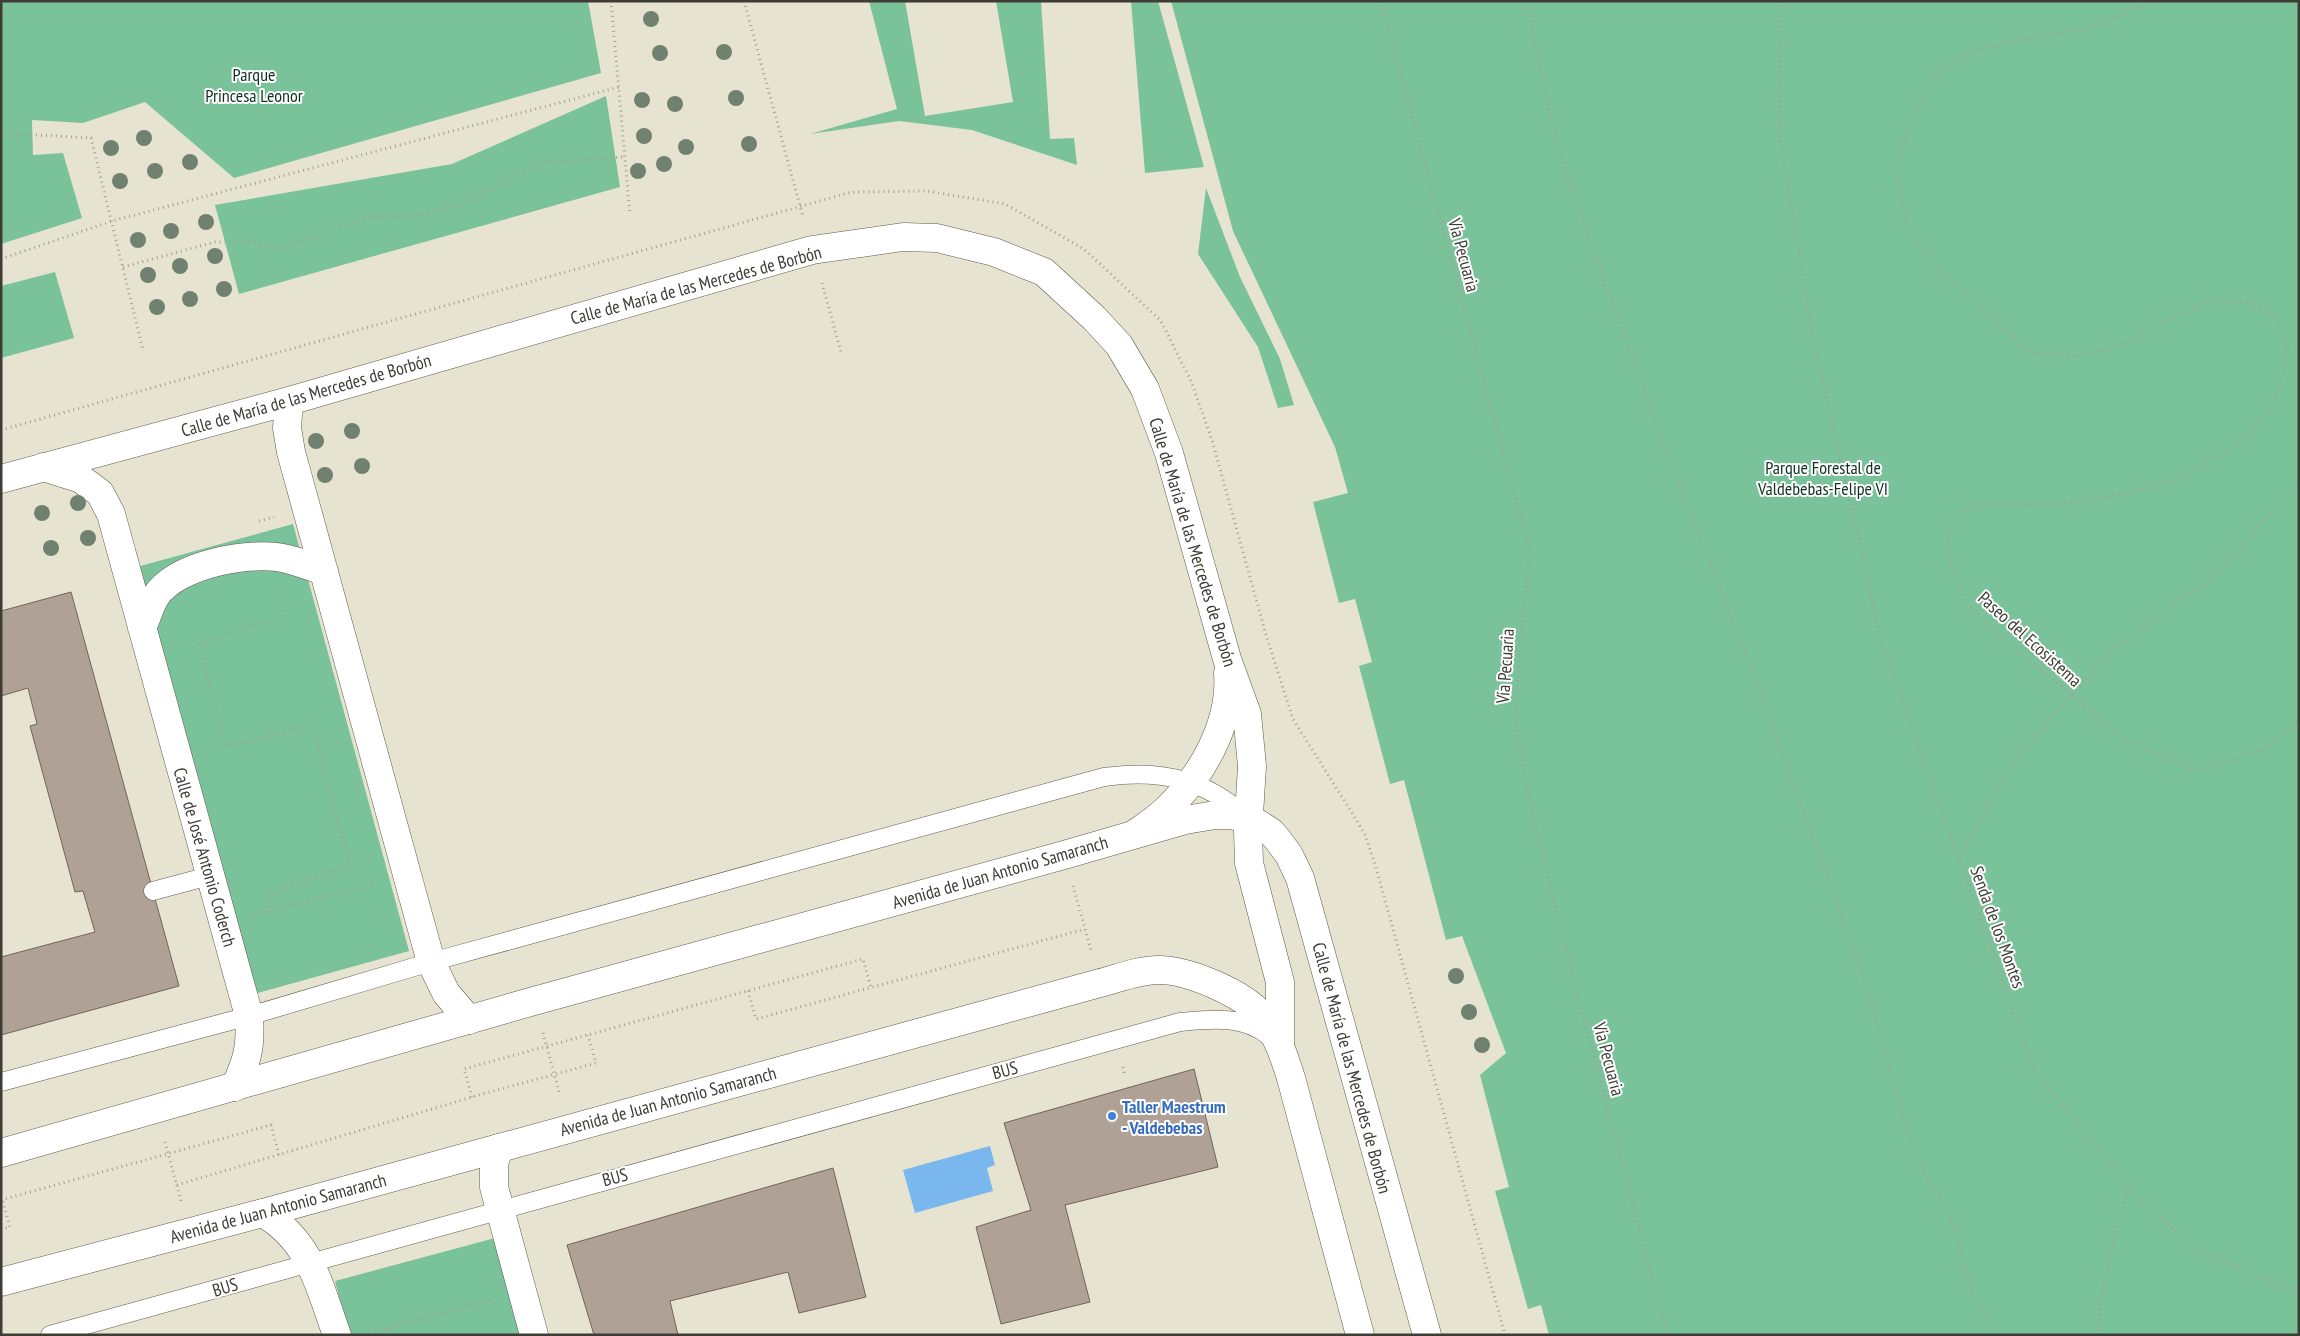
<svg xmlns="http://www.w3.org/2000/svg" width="2300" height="1336" viewBox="0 0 2300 1336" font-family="'PT Sans Narrow',sans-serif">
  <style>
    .green { fill: #7ac299 }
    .water { fill: #7ab7ef }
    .building { fill: #b0a196; stroke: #72645a }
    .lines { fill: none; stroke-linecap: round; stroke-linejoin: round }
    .lane-casing { stroke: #5e5a4b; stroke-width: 19 }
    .street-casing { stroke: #5e5a4b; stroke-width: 29 }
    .secondary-casing { stroke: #5e5a4b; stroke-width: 29 }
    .path { stroke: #a3a093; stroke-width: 3; stroke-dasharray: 1 4; stroke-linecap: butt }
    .lane { stroke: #fff; stroke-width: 18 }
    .street { stroke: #fff; stroke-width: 28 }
    .secondary { stroke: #fff; stroke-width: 28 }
    .tree { fill: #70826f }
    .shop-dot { fill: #3f7fe0; stroke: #fff; stroke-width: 2 }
    .labels { text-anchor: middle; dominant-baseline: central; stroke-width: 4; stroke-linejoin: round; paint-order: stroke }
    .park-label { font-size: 18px; fill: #0e321f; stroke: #fff }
    .street-label { font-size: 18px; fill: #3e3c35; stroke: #fff }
    .shop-label { font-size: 18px; font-weight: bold; fill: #366cbe; stroke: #fff; text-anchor: start }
  </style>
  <rect width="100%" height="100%" fill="#e7e3d1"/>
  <!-- green -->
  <path class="green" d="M 1,1 L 588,1 L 601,73 L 234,178 L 145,102 L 83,123 L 32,120 L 33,155 L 63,153 L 82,218 L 1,244 Z
    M 869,1 L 905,1 L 925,116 L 1013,102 L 996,1 L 1041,1 L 1050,139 L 1074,138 L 1077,165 L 972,130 L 899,121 L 810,134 L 897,109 Z
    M 1131,1 L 1158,1 L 1204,167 L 1145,173 Z
    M 1171,1 L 2299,1 L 2299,1335 L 1549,1335 L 1541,1305 L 1528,1309 L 1495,1191 L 1509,1187 L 1480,1075 L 1506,1053 L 1462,936 L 1446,940 L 1404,780 L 1390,784 L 1359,666 L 1372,662 L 1355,599 L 1339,603 L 1313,502 L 1348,493 L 1335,447 L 1233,231 Z
    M 606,96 L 620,187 L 239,294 L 215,205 L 452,164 Z
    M 1206,188 L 1240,277 L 1280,359 L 1294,405 L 1278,408 L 1258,347 L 1198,254 Z
    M 55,272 L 74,338 L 1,358 L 1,286 Z
    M 293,524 L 409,951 L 250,995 L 133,568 Z
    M 495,1238 L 521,1335 L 349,1335 L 335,1281 Z"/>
  <!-- water -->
  <path class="water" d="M 990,1146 L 995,1165 L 987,1168 L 993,1191 L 915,1213 L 903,1170 Z"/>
  <!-- building -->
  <path class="building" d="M 71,592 L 179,986 L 1,1035 L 1,957 L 95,932 L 83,891 L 75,892 L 30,726 L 37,724 L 28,688 L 1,696 L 1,611 Z
    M 1194,1069 L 1218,1167 L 1065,1205 L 1090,1302 L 1001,1324 L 976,1227 L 1031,1210 L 1004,1123 Z
    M 833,1168 L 866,1297 L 799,1313 L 788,1272 L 670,1301 L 678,1335 L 594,1335 L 567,1245 Z"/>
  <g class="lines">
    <defs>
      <path id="lane" d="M 153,891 L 209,876
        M 1,1082 L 249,1016 L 431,962 L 1104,777 C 1161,769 1204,779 1247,817
        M 50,1335 L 1180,1022 C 1211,1019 1245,1015 1270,1037"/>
      <path id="street" d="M 289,401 L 287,428 L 291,452 L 431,962 L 446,993 L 469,1020
        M 43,467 L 81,479 L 100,493 L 111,514 L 249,1016 C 251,1046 248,1059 235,1087
        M 1,479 L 289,401 L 812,250 L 903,237 L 937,238 L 994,252 L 1044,272 L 1094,318 L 1119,345 L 1145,389 L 1169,453 L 1227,659 L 1247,714 L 1252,766 L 1248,831 L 1249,863 L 1280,982 L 1280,1045
        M 142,628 C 147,618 150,605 156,596 C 177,564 252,550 287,559 C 300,562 312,567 324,571
        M 1136,833 C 1146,826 1157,819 1166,810 C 1202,776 1232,723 1228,673
        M 499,1148 L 494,1164 L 494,1187 L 534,1335
        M 263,1213 C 311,1241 319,1286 337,1335"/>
      <path id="secondary" d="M 1,1153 L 534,1001 L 1064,855 L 1185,820 L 1215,815 L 1232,815 L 1257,823 L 1271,832 L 1278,840 L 1289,855 L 1300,878 L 1427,1335
        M 1,1282 L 263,1213 L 1100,983 C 1119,978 1139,970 1159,970 C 1188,970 1243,993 1262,1016 C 1277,1034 1284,1056 1291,1078 L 1360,1335"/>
    </defs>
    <!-- lane casing -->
    <use href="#lane" class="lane-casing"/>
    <!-- street casing -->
    <use href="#street" class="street-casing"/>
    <!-- secondary casing -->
    <use href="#secondary" class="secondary-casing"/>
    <!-- path -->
    <path class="path" d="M 611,1 L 630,215
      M 744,1 L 803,217
      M 1381,1 L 1530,551 L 1521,636 L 1515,721 L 1529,798 L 1572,973 L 1667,1335
      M 1528,1 L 1535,45 L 1564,168 L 1656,423 L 1760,692 L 1863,975 L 1907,1130 L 1925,1175 L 1949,1210 L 1973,1295 L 1998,1335
      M 1781,1 L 1780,138 L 1812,332 L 1881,641 L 2034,1069 L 2128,1187 L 2196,1250 L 2299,1293
      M 2156,1 L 2085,29 L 2023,39 L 1969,53 L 1937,73 L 1908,126 L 1897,171 L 1906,223 L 1938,269 L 2034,354 L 2077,356 L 2126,343 L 2159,324 L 2212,300 L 2251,302 L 2277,317 L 2288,349 L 2275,405 L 2235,446 L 2173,481 L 2110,497 L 2041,505 L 1977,504 L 1961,512 L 1947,537 L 1951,563 L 1965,600 L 1996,632 L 2127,741 L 2195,771 L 2263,750 L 2299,721
      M 1,133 L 91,138 L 143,350
      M 1,259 L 112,221 L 619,87
      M 123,267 L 215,242 L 254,242 L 279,249 L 368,217 L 407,217 L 460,205 L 543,162 L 625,157
      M 822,283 L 841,352
      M 1,430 L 852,192 L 927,191 L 1005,204 L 1084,249 L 1161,321 L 1191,381 L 1212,440 L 1266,635 L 1293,719 L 1354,816 L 1365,835 L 1375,864 L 1505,1335
      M 259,521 L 274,517
      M 1959,857 L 2010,766 L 2107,654 L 2214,576 L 2299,483
      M 1073,886 L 1091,950
      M 271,912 L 266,895 L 350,865 L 312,725 L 227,746 L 198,644 L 283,616 L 277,591
      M 255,915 L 375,883
      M 748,991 L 756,1019 L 1085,929
      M 543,1033 L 560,1095
      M 1123,1067 L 1125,1076
      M 472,1097 L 464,1069 L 863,959 L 871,988
      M 165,1142 L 181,1201
      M 177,1185 L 472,1097 L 596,1063 L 588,1035
      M 1,1200 L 271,1125 L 279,1155
      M 1,1230 L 10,1227 L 2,1199
      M 386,1329 L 387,1335
      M 369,1333 L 491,1300
      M 2100,1335 L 2099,1306 L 2128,1187"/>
    <!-- lane -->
    <use href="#lane" class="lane"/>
    <!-- street -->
    <use href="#street" class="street"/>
    <!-- secondary -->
    <use href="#secondary" class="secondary"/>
  </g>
  <!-- trees -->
  <g class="tree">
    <circle cx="651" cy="19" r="8"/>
    <circle cx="724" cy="52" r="8"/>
    <circle cx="660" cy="53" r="8"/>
    <circle cx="736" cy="98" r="8"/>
    <circle cx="642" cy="100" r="8"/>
    <circle cx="675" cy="104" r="8"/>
    <circle cx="644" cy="136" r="8"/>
    <circle cx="144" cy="138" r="8"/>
    <circle cx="749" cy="144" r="8"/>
    <circle cx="686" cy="147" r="8"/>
    <circle cx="111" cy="148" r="8"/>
    <circle cx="190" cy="162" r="8"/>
    <circle cx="664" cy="164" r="8"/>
    <circle cx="155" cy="171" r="8"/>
    <circle cx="638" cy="171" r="8"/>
    <circle cx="120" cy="181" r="8"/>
    <circle cx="206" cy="222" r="8"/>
    <circle cx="171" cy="231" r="8"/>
    <circle cx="138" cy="240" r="8"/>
    <circle cx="215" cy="256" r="8"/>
    <circle cx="180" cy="266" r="8"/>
    <circle cx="148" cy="275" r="8"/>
    <circle cx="224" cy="289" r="8"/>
    <circle cx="190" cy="299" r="8"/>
    <circle cx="157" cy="307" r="8"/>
    <circle cx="352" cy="431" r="8"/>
    <circle cx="316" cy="441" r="8"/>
    <circle cx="362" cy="466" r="8"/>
    <circle cx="325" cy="475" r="8"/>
    <circle cx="78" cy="503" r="8"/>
    <circle cx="42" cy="513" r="8"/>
    <circle cx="88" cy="538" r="8"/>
    <circle cx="51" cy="548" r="8"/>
    <circle cx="1456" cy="976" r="8"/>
    <circle cx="1469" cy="1012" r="8"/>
    <circle cx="1482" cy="1045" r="8"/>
  </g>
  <!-- markers -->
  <circle class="shop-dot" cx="1112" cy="1116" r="5"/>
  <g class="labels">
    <!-- park labels -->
    <g class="park-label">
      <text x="254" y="74">Parque<tspan x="254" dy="21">Princesa Leonor</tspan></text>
      <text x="1823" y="467">Parque Forestal de<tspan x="1823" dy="21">Valdebebas-Felipe VI</tspan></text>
    </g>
    <!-- street labels -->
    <g class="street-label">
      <text transform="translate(1464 255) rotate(75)">Vía Pecuaria</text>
      <text transform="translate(696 285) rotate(-15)">Calle de María de las Mercedes de Borbón</text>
      <text transform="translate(306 395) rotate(-16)">Calle de María de las Mercedes de Borbón</text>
      <text transform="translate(1193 542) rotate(73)">Calle de María de las Mercedes de Borbón</text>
      <text transform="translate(2030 639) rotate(42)">Paseo del Ecosistema</text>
      <text transform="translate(1505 666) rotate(-86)">Vía Pecuaria</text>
      <text transform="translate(205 857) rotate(74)">Calle de José Antonio Coderch</text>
      <text transform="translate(1000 872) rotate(-16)">Avenida de Juan Antonio Samaranch</text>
      <text transform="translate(1998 927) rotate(70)">Senda de los Montes</text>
      <text transform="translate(1609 1059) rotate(75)">Vía Pecuaria</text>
      <text transform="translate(1352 1068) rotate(75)">Calle de María de las Mercedes de Borbón</text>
      <text transform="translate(1005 1070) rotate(-15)">BUS</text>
      <text transform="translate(668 1101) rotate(-15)">Avenida de Juan Antonio Samaranch</text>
      <text transform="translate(615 1177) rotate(-15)">BUS</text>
      <text transform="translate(278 1208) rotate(-15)">Avenida de Juan Antonio Samaranch</text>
      <text transform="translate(225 1287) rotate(-17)">BUS</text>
    </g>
    <!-- shop labels -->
    <g class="shop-label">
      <text x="1122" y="1106">Taller Maestrum<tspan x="1122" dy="21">- Valdebebas</tspan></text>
    </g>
  </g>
  <!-- border -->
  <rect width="2300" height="1336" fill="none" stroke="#3e3c35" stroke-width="5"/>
</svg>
